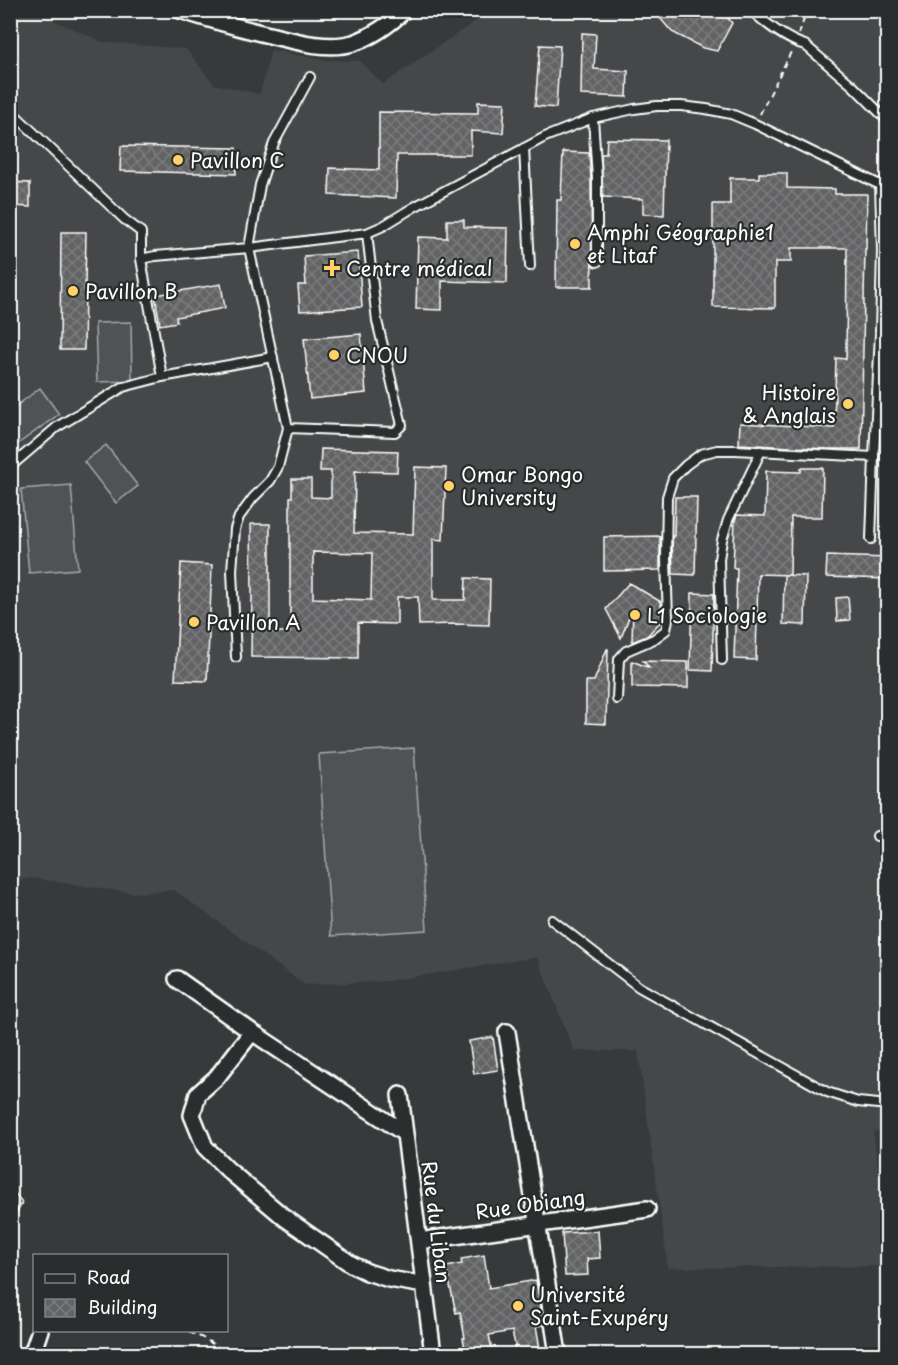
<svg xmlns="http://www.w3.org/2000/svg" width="898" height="1365" viewBox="0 0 898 1365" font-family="'Playpen Sans',sans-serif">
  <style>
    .built { fill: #444748 }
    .pitch { fill: #505354; stroke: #a8a9aa; stroke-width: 1.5 }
    .building { fill: url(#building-cross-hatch); stroke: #fff; stroke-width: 1.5; fill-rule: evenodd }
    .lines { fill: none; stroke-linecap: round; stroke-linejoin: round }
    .lane-casing { stroke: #fff; stroke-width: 12 }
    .street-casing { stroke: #fff; stroke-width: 20 }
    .path { stroke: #fff; stroke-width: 2; stroke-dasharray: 6 4.5; stroke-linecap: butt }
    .lane { stroke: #2a2d2e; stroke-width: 8 }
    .street { stroke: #2a2d2e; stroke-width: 15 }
    .poi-dot { fill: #ffd166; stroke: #2a2d2e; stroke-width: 2 }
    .labels { text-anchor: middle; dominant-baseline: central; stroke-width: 4.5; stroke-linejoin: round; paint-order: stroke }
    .poi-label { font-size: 20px; fill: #fff; stroke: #2a2d2e; text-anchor: start }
    .street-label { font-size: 20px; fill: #fff; stroke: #2a2d2e }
  </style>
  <defs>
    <pattern id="building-cross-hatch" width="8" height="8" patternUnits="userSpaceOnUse" patternTransform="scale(1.5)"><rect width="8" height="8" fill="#636465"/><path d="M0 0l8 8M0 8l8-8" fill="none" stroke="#7a7b7c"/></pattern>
  </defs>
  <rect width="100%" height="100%" fill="#373a3b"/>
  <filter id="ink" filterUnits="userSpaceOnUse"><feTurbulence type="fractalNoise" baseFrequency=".0167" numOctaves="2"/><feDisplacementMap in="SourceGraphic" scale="12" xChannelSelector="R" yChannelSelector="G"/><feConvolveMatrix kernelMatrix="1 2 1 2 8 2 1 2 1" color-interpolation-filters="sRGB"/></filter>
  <g filter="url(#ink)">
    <!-- built -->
    <path class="built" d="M 10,11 L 33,11 L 103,42 L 186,49 L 214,84 L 260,94 L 271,50 L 323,60 L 360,61 L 383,84 L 477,20 L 471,11 L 887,11 L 888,1129 L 873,1132 L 887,1230 L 887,1266 L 668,1268 L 638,1051 L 574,1051 L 537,957 L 387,981 L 305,985 L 174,890 L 133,893 L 30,878 L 11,882 Z"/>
    <!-- pitch -->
    <path class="pitch" d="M 131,322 L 132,381 L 97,382 L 95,323 Z
      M 40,388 L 59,414 L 11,449 L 11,410 Z
      M 106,445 L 138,486 L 116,503 L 84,462 Z
      M 71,485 L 78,569 L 29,573 L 21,489 Z
      M 414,748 L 427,930 L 331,936 L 319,754 Z"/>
    <!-- building -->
    <path class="building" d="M 653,10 L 722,10 L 732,23 L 717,51 L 703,48 L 672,32 Z
      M 582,33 L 596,34 L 594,69 L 628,71 L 627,97 L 581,95 Z
      M 540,45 L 560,46 L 556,108 L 535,106 Z
      M 478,102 L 505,103 L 503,133 L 471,131 L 471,155 L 397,155 L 396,198 L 329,195 L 330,168 L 379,170 L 379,112 L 478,113 Z
      M 607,139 L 666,140 L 664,215 L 643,214 L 643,199 L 603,197 L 601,154 L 606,154 Z
      M 121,146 L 236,148 L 236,174 L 120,171 Z
      M 563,152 L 589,153 L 591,179 L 592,287 L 556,287 L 557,200 L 561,200 Z
      M 759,173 L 787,173 L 787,188 L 835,189 L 835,194 L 867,194 L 866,249 L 865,249 L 861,449 L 827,449 L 739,444 L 740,423 L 834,428 L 836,358 L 846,359 L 847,248 L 791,248 L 791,262 L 775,262 L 775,308 L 713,307 L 713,204 L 730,204 L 730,178 L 759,178 Z
      M 10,182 L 30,183 L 30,207 L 10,206 Z
      M 447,220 L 464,220 L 464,227 L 508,228 L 507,283 L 442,281 L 442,310 L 416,309 L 418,237 L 447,238 Z
      M 61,232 L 86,232 L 84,350 L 60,350 Z
      M 358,252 L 362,307 L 300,311 L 298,285 L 306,285 L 304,256 Z
      M 221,284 L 225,308 L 176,317 L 177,322 L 160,325 L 155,295 Z
      M 361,334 L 366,393 L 310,399 L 304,339 Z
      M 321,449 L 398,451 L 397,472 L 355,471 L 354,533 L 413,534 L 415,467 L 446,468 L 443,540 L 433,539 L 433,600 L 465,600 L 466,578 L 490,579 L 489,625 L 455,624 L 419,625 L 418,597 L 397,597 L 397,624 L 358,623 L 358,658 L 251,657 L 252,591 L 251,524 L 270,524 L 270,632 L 290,632 L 290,497 L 292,497 L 292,479 L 311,479 L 311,497 L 331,498 L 331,471 L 320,471 ZM 313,552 L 372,553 L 371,600 L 313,598 Z
      M 801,468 L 823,468 L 822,517 L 791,517 L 790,575 L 758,574 L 756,660 L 734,659 L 737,568 L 733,568 L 735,520 L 737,515 L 765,516 L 766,471 L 801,472 Z
      M 675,497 L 697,497 L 695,575 L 673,574 L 672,536 L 674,536 Z
      M 660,536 L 660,570 L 604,571 L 604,537 Z
      M 827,556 L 888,558 L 888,579 L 826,577 Z
      M 181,563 L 212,565 L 207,681 L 175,680 Z
      M 784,575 L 806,576 L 805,625 L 783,624 Z
      M 629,583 L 661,602 L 661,621 L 647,636 L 632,642 L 633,607 L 621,638 L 606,609 Z
      M 692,593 L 714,594 L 712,671 L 690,670 Z
      M 848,597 L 850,620 L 837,621 L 836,598 Z
      M 607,649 L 608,649 L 606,724 L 586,723 L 586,681 L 594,681 Z
      M 632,661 L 650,668 L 643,661 L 688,662 L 688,688 L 632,687 Z
      M 493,1037 L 498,1070 L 474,1074 L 469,1041 Z
      M 10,1186 L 22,1203 L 10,1226 Z
      M 598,1231 L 600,1258 L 587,1259 L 588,1275 L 565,1276 L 562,1233 Z
      M 484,1255 L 489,1288 L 536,1280 L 544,1325 L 536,1326 L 541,1354 L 517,1354 L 512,1331 L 489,1335 L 493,1354 L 466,1354 L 463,1338 L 465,1338 L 460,1312 L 456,1313 L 446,1267 L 462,1264 L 461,1259 Z"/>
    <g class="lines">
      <defs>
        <path id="lane" d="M 751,10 C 765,23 787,40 805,45 L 853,86 L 888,121
          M 10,110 L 124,219 L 141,232 L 141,259 L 155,256 L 249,248 L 260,185 L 274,143 L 310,77
          M 593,118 L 597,179 L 597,262
          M 524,148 L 530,266
          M 880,185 L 888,179
          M 141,259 L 162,377
          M 288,428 L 395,432 L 402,425 L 377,321 L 367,233
          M 10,467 L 57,427 L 123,387 L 162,377 L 273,357
          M 871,539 L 874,457
          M 236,657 L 232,571 L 235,529 L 239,517 L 253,498 L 270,481 L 278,467 L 288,428 L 249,248 L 367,233 L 383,226 L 414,207 L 545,137 L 593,118 L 634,109 L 657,106 L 681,106 L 706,109 L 731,114 L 755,124 L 880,185
          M 722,660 L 719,559 L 722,540 L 728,520 L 761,451
          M 617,699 L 619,659 L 626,651 L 654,639 L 666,630 L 668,619 L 666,559 L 667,497 L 673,478 L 686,465 L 701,454 L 717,450 L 735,450 L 874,457 L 880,333 L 882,250 L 880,185
          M 877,836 L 888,833
          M 552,920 L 639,987 L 827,1092 L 858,1102 L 888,1105"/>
        <path id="street" d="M 180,10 C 208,19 237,27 265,34 C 291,40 326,51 353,43 C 371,37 391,24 404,10
          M 177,979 L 252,1032 L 404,1133
          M 252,1032 L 217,1077 L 198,1094 L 192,1115 L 205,1147 L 228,1170 L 285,1218 L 351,1264 L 367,1272 L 389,1279 L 424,1285
          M 507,1032 L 558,1354
          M 400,1095 L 433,1354
          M 419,1241 L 647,1209
          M 32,1354 L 40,1330"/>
      </defs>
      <!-- lane casing -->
      <use href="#lane" class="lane-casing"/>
      <!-- street casing -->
      <use href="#street" class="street-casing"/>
      <!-- path -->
      <path class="path" d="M 799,34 L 807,10
        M 760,114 L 792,50
        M 189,1332 L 205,1339 L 229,1354"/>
      <!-- lane -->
      <use href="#lane" class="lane"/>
      <!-- street -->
      <use href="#street" class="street"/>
    </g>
  </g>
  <!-- markers -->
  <g class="poi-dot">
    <circle cx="178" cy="160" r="6"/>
    <circle cx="575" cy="244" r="6"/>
    <path d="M329 259h6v6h6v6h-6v6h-6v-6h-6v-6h6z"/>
    <circle cx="73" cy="291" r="6"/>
    <circle cx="334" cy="355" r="6"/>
    <circle cx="848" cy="404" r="6"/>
    <circle cx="449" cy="486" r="6"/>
    <circle cx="635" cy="615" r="6"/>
    <circle cx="194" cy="622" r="6"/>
    <circle cx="518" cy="1306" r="6"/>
  </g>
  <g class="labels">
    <!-- poi labels -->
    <g class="poi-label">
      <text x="190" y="160">Pavillon C</text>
      <text x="587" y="232">Amphi Géographie1<tspan x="587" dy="23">et Litaf</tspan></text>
      <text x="346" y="268">Centre médical</text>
      <text x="85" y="291">Pavillon B</text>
      <text x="346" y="355">CNOU</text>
      <text x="836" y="392" text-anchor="end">Histoire<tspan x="836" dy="23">&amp; Anglais</tspan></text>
      <text x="461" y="474">Omar Bongo<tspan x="461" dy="23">University</tspan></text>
      <text x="647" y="615">L1 Sociologie</text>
      <text x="206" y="622">Pavillon A</text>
      <text x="530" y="1294">Université<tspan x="530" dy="23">Saint-Exupéry</tspan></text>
    </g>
    <!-- street labels -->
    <g class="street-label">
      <text transform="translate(530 1204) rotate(-8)">Rue Obiang</text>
      <text transform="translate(437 1222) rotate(83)">Rue du Liban</text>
    </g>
  </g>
  <!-- margin -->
  <rect width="898" height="1365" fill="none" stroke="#2a2d2e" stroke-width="36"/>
  <rect x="18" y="18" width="862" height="1329" fill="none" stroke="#fff" stroke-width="2" filter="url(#ink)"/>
  <!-- legend -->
  <rect x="33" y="1254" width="195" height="78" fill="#2a2d2e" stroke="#7f8182" stroke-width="1.5"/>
  <rect x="45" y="1274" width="30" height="9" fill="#2a2d2e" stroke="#7f8182" stroke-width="1.5"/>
  <text x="87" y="1284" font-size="18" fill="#ffffff">Road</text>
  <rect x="45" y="1299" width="30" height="18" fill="url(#building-cross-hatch)" stroke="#7f8182" stroke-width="1.5"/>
  <text x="87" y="1314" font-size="18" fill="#ffffff">Building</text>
</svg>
